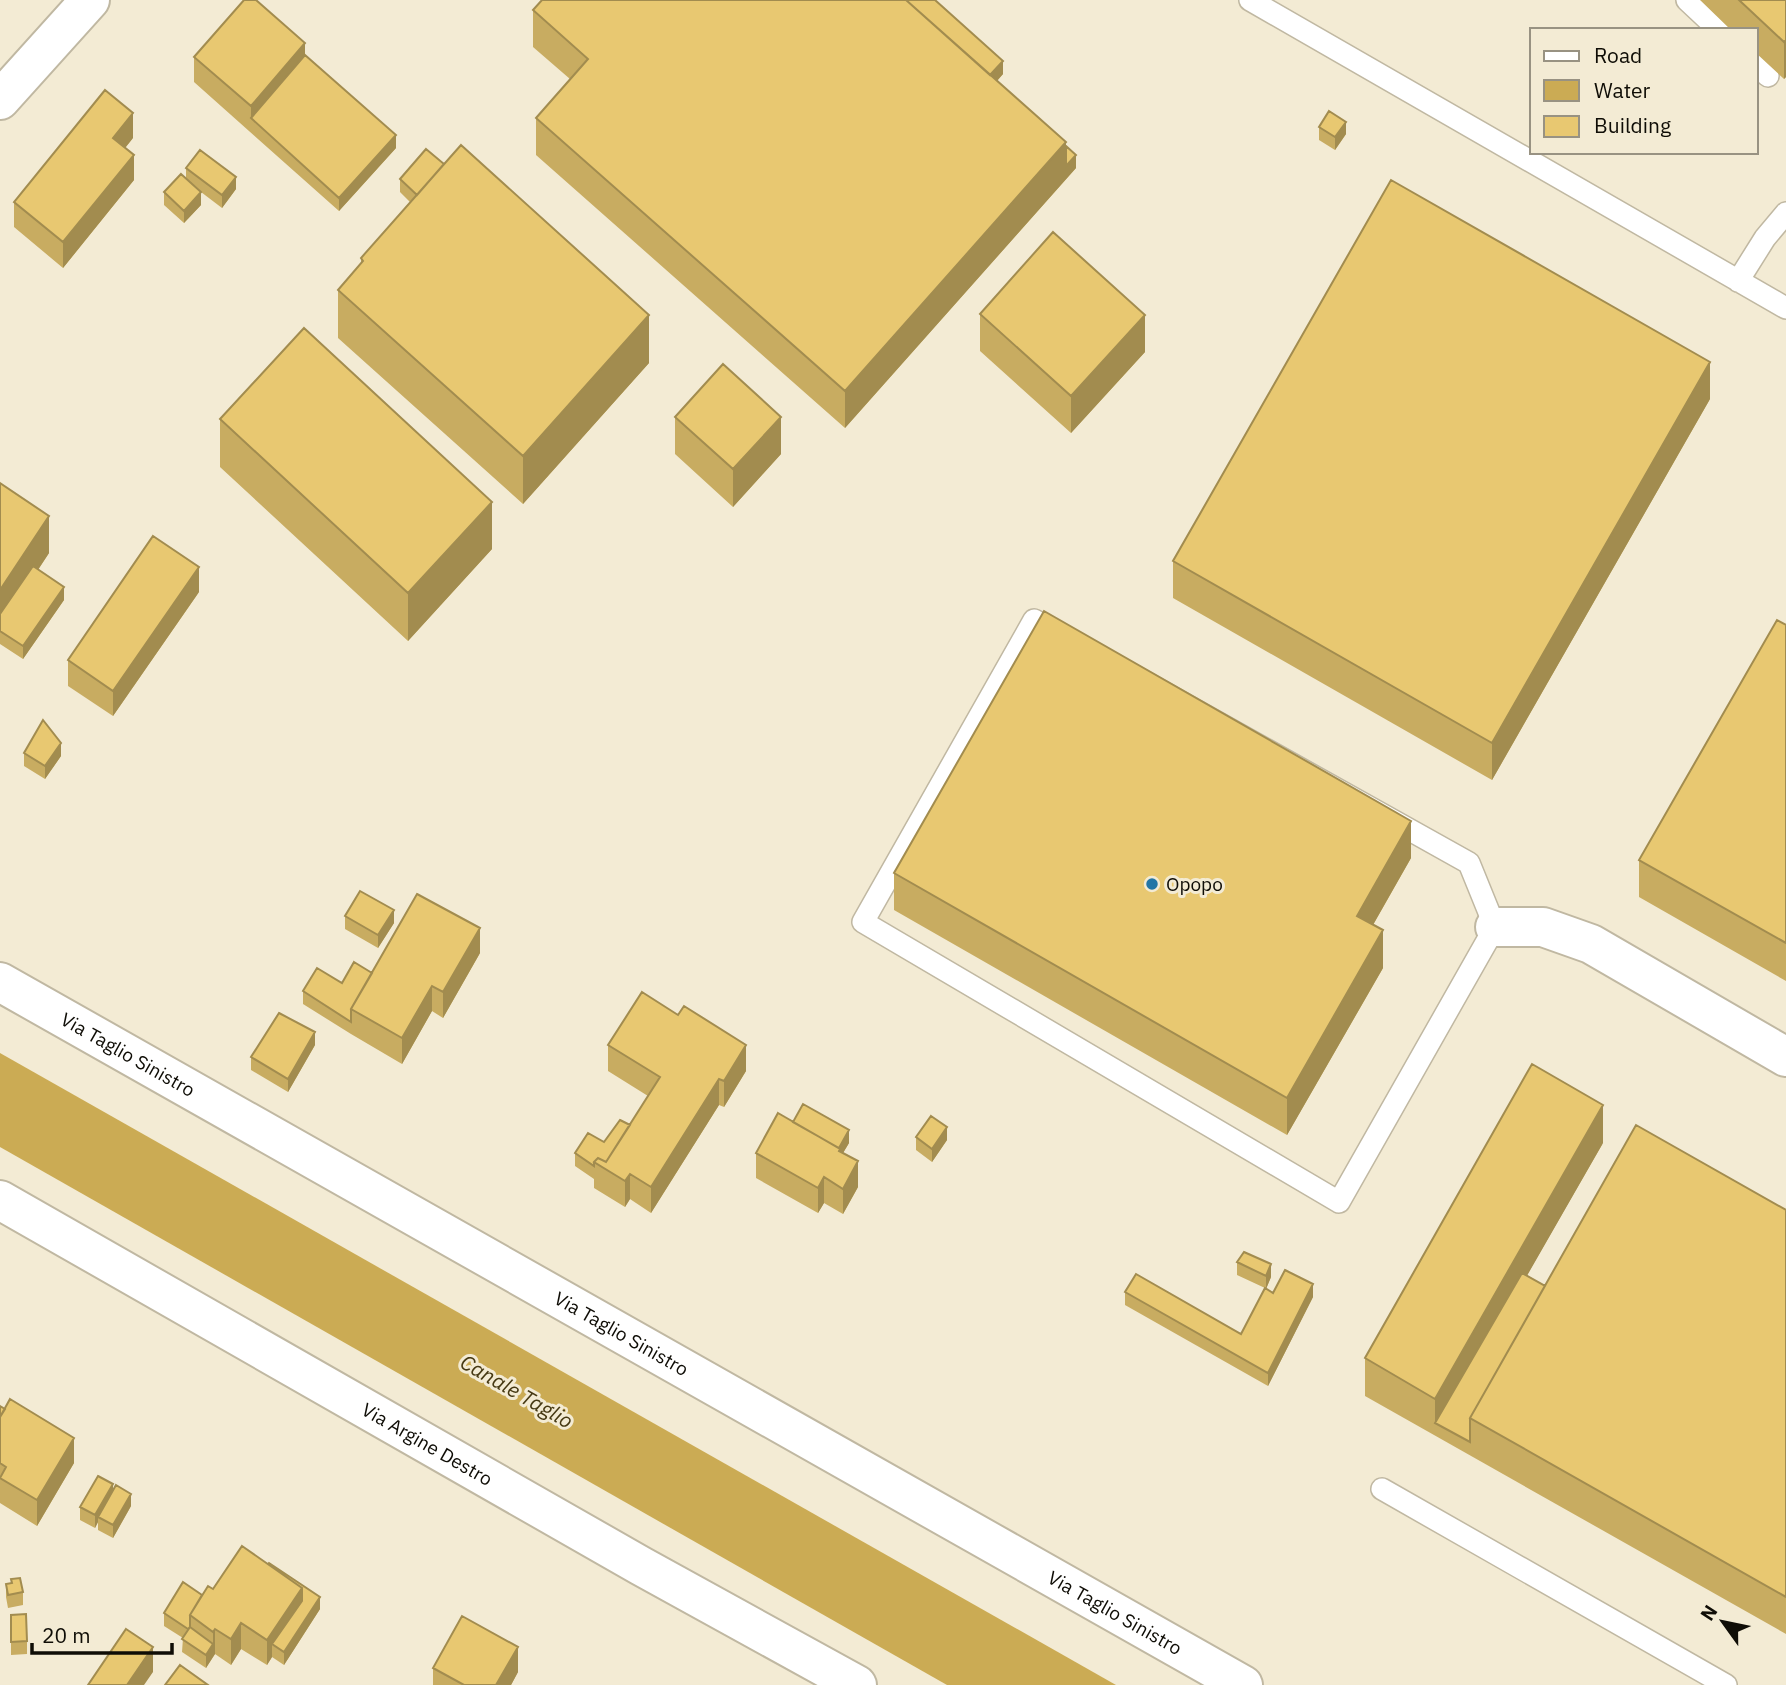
<svg xmlns="http://www.w3.org/2000/svg" width="1786" height="1685" viewBox="0 0 1786 1685" font-family="'IBM Plex Sans',sans-serif">
  <style>
    .water { fill: #cbab54 }
    .lines { fill: none; stroke-linecap: round; stroke-linejoin: round }
    .service-casing { stroke: #c0b8a2; stroke-width: 24 }
    .minor-casing { stroke: #c0b8a2; stroke-width: 42 }
    .tertiary-casing { stroke: #c0b8a2; stroke-width: 42 }
    .secondary-casing { stroke: #c0b8a2; stroke-width: 42 }
    .service { stroke: #fff; stroke-width: 21 }
    .minor { stroke: #fff; stroke-width: 38 }
    .tertiary { stroke: #fff; stroke-width: 38 }
    .secondary { stroke: #fff; stroke-width: 38 }
    .wall { fill: #c8ac61 }
    .shaded-wall { fill: #a28c4f }
    .building { fill: #e8c871; stroke: #a28c4f; stroke-width: 2 }
    .poi-dot { fill: #2376a6; stroke: #f3ebd4; stroke-width: 2.5 }
    .labels { text-anchor: middle; dominant-baseline: central; stroke-width: 6; stroke-linejoin: round; paint-order: stroke }
    .poi-label { font-size: 19px; fill: #0f0d06; stroke: #f3ebd4; text-anchor: start }
    .street-label { font-size: 19px; fill: #0f0d06; stroke: #f3ebd4 }
    .water-label { font-size: 21px; font-style: italic; fill: #463913; stroke: #f3ebd4 }
  </style>
  <rect width="100%" height="100%" fill="#f3ebd4"/>
  <!-- water -->
  <path class="water" d="M 0,1053 L 1116,1685 L 947,1685 L 0,1147 Z"/>
  <g class="lines">
    <defs>
      <path id="service" d="M 1250,0 L 1786,308
        M 1687,0 L 1719,30
        M 1756,65 L 1768,76
        M 1738,281 L 1765,238 L 1786,213
        M 1034,620 L 1469,863 L 1495,927 L 1339,1202 L 863,922 Z
        M 1382,1489 L 1726,1685"/>
      <g id="minor">
        <path d="M 1495,927 L 1543,927 L 1591,944 L 1786,1057"/>
        <path id="s1" d="M 0,1200 L 641,1566 L 857,1685"/>
      </g>
      <path id="tertiary" d="M 0,100 L 90,0"/>
      <g id="secondary">
        <path id="s2" d="M 0,982 L 1243,1685"/>
      </g>
    </defs>
    <!-- service casing -->
    <use href="#service" class="service-casing"/>
    <!-- minor casing -->
    <use href="#minor" class="minor-casing"/>
    <!-- tertiary casing -->
    <use href="#tertiary" class="tertiary-casing"/>
    <!-- secondary casing -->
    <use href="#secondary" class="secondary-casing"/>
    <!-- service -->
    <use href="#service" class="service"/>
    <!-- minor -->
    <use href="#minor" class="minor"/>
    <!-- tertiary -->
    <use href="#tertiary" class="tertiary"/>
    <!-- secondary -->
    <use href="#secondary" class="secondary"/>
  </g>
  <!-- wall -->
  <path class="wall" d="M 1700,0 L 1786,0 L 1786,77 L 1784,79 L 1756,53 L 1756,30 L 1731,30 Z
    M 533,10 L 1003,74 L 997,81 L 1066,146 L 1076,168 L 845,428 L 536,155 L 536,118 L 570,79 L 533,47 Z
    M 305,55 L 396,148 L 339,211 L 194,82 L 194,57 Z
    M 1319,127 L 1346,134 L 1335,150 L 1319,140 Z
    M 133,138 L 125,148 L 134,180 L 63,268 L 14,227 L 14,202 Z
    M 186,168 L 236,189 L 222,208 L 201,192 L 201,205 L 184,223 L 164,205 L 164,192 L 186,178 Z
    M 400,179 L 649,363 L 523,504 L 338,338 L 338,290 L 361,264 L 361,258 L 410,202 L 400,192 Z
    M 980,314 L 1145,352 L 1071,433 L 980,351 Z
    M 1710,399 L 1492,780 L 1173,598 L 1173,561 Z
    M 675,417 L 781,454 L 733,507 L 675,454 Z
    M 220,419 L 492,549 L 408,641 L 220,467 Z
    M 0,483 L 49,553 L 38,570 L 64,600 L 23,659 L 0,644 Z
    M 199,592 L 113,716 L 68,686 L 68,660 Z
    M 1786,625 L 1786,981 L 1639,897 L 1639,860 Z
    M 24,753 L 61,756 L 45,779 L 24,766 Z
    M 1411,858 L 1373,925 L 1383,968 L 1287,1135 L 894,910 L 894,873 Z
    M 345,916 L 394,923 L 378,948 L 345,929 Z
    M 480,953 L 443,1018 L 432,1011 L 402,1064 L 351,1034 L 303,1004 L 303,991 L 342,983 L 372,973 Z
    M 315,1045 L 288,1092 L 251,1070 L 251,1057 Z
    M 608,1045 L 746,1071 L 724,1107 L 719,1105 L 651,1213 L 630,1199 L 625,1207 L 594,1188 L 594,1179 L 575,1166 L 575,1153 L 604,1142 L 630,1125 L 648,1096 L 608,1071 Z
    M 793,1122 L 849,1143 L 843,1153 L 858,1187 L 843,1214 L 824,1203 L 818,1213 L 756,1178 L 756,1153 Z
    M 916,1137 L 947,1140 L 932,1162 L 916,1150 Z
    M 1603,1143 L 1527,1275 L 1545,1286 L 1786,1210 L 1786,1634 L 1365,1396 L 1365,1358 Z
    M 1237,1262 L 1271,1277 L 1266,1289 L 1273,1293 L 1313,1297 L 1268,1386 L 1125,1305 L 1125,1292 L 1241,1334 L 1265,1288 L 1237,1275 Z
    M 0,1406 L 74,1463 L 37,1526 L 0,1503 Z
    M 113,1490 L 131,1506 L 113,1538 L 98,1530 L 98,1522 L 95,1528 L 80,1520 L 80,1507 Z
    M 11,1579 L 23,1592 L 23,1605 L 8,1608 L 6,1597 L 6,1584 L 11,1583 Z
    M 213,1589 L 320,1609 L 284,1665 L 272,1657 L 267,1665 L 241,1649 L 231,1665 L 215,1654 L 206,1668 L 182,1652 L 183,1638 L 164,1626 L 164,1613 Z
    M 11,1615 L 27,1641 L 27,1654 L 11,1655 Z
    M 433,1668 L 518,1672 L 511,1685 L 433,1685 Z"/>
  <!-- shaded-wall -->
  <path class="shaded-wall" d="M 1786,40 L 1786,77 L 1784,79 L 1784,42 Z
    M 305,43 L 305,68 L 251,118 L 251,106 Z
    M 1003,61 L 1003,74 L 978,102 L 978,89 Z
    M 133,113 L 133,138 L 113,163 L 113,138 Z
    M 1346,122 L 1346,134 L 1335,150 L 1335,137 Z
    M 396,135 L 396,148 L 339,211 L 339,198 Z
    M 1066,142 L 1066,166 L 1076,155 L 1076,168 L 845,428 L 845,391 Z
    M 134,155 L 134,180 L 63,268 L 63,242 Z
    M 236,177 L 236,189 L 222,208 L 222,195 Z
    M 201,192 L 201,205 L 184,223 L 184,211 Z
    M 649,315 L 649,363 L 523,504 L 523,456 Z
    M 1145,315 L 1145,352 L 1071,433 L 1071,396 Z
    M 1710,362 L 1710,399 L 1492,780 L 1492,743 Z
    M 781,417 L 781,454 L 733,507 L 733,469 Z
    M 492,502 L 492,549 L 408,641 L 408,593 Z
    M 49,516 L 49,553 L 0,627 L 0,590 Z
    M 199,567 L 199,592 L 113,716 L 113,691 Z
    M 64,587 L 64,600 L 23,659 L 23,646 Z
    M 61,743 L 61,756 L 45,779 L 45,766 Z
    M 1411,821 L 1411,858 L 1357,953 L 1357,916 Z
    M 394,910 L 394,923 L 378,948 L 378,935 Z
    M 480,928 L 480,953 L 443,1018 L 443,992 Z
    M 1383,930 L 1383,968 L 1287,1135 L 1287,1098 Z
    M 432,986 L 432,1011 L 402,1064 L 402,1038 Z
    M 315,1032 L 315,1045 L 288,1092 L 288,1079 Z
    M 746,1045 L 746,1071 L 724,1107 L 724,1081 Z
    M 719,1079 L 719,1105 L 651,1213 L 651,1187 Z
    M 1603,1105 L 1603,1143 L 1441,1426 L 1435,1423 L 1435,1436 L 1435,1399 Z
    M 947,1127 L 947,1140 L 932,1162 L 932,1149 Z
    M 849,1130 L 849,1143 L 840,1158 L 834,1157 Z
    M 858,1161 L 858,1187 L 843,1214 L 843,1189 Z
    M 630,1174 L 630,1199 L 625,1207 L 625,1181 Z
    M 824,1177 L 824,1203 L 818,1213 L 818,1188 Z
    M 1271,1264 L 1271,1277 L 1266,1289 L 1266,1276 Z
    M 1313,1284 L 1313,1297 L 1268,1386 L 1268,1373 Z
    M 74,1438 L 74,1463 L 37,1526 L 37,1500 Z
    M 113,1484 L 113,1497 L 98,1517 L 98,1522 L 95,1528 L 95,1515 Z
    M 131,1494 L 131,1506 L 113,1538 L 113,1525 Z
    M 302,1588 L 302,1614 L 272,1644 L 272,1657 L 267,1665 L 267,1640 Z
    M 320,1597 L 320,1609 L 284,1665 L 284,1652 Z
    M 241,1623 L 241,1649 L 231,1665 L 231,1639 Z
    M 215,1629 L 215,1654 L 213,1657 L 213,1632 Z
    M 213,1644 L 213,1657 L 206,1668 L 206,1655 Z
    M 153,1647 L 153,1672 L 144,1685 L 127,1685 Z
    M 518,1647 L 518,1672 L 511,1685 L 496,1685 Z"/>
  <!-- building -->
  <path class="building" d="M 244,0 L 256,0 L 305,43 L 251,106 L 194,57 Z
    M 542,0 L 906,0 L 1066,142 L 845,391 L 536,118 L 588,59 L 533,10 Z
    M 906,0 L 935,0 L 1003,61 L 990,75 Z
    M 1739,0 L 1786,0 L 1786,40 L 1784,42 Z
    M 305,55 L 396,135 L 339,198 L 251,118 Z
    M 105,90 L 133,113 L 113,138 L 134,155 L 63,242 L 14,202 Z
    M 1329,111 L 1346,122 L 1335,137 L 1319,127 Z
    M 461,145 L 649,315 L 523,456 L 338,290 L 363,261 L 361,258 Z
    M 1066,146 L 1076,155 L 1066,166 Z
    M 426,149 L 444,164 L 417,195 L 400,179 Z
    M 200,150 L 236,177 L 222,195 L 186,168 Z
    M 181,174 L 201,192 L 184,211 L 164,192 Z
    M 1391,180 L 1710,362 L 1492,743 L 1173,561 Z
    M 1053,232 L 1145,315 L 1071,396 L 980,314 Z
    M 304,328 L 492,502 L 408,593 L 220,419 Z
    M 723,364 L 781,417 L 733,469 L 675,417 Z
    M 0,483 L 49,516 L 0,590 Z
    M 153,536 L 199,567 L 113,691 L 68,660 Z
    M 33,566 L 64,587 L 23,646 L 0,631 L 0,614 Z
    M 1044,611 L 1411,821 L 1357,916 L 1383,930 L 1287,1098 L 894,873 Z
    M 1777,620 L 1786,625 L 1786,943 L 1639,860 Z
    M 43,720 L 61,743 L 45,766 L 24,753 Z
    M 360,891 L 394,910 L 378,935 L 345,916 Z
    M 417,894 L 480,928 L 443,992 L 432,986 L 402,1038 L 351,1009 Z
    M 354,962 L 372,973 L 351,1009 L 351,1022 L 303,991 L 317,968 L 342,983 Z
    M 642,992 L 678,1015 L 684,1006 L 746,1045 L 724,1081 L 719,1079 L 651,1187 L 630,1174 L 625,1181 L 594,1162 L 598,1158 L 606,1162 L 660,1077 L 608,1045 Z
    M 279,1013 L 315,1032 L 288,1079 L 251,1057 Z
    M 1532,1064 L 1603,1105 L 1435,1399 L 1365,1358 Z
    M 803,1104 L 849,1130 L 839,1148 L 793,1122 Z
    M 778,1113 L 840,1149 L 839,1151 L 858,1161 L 843,1189 L 824,1177 L 818,1188 L 756,1153 Z
    M 931,1116 L 947,1127 L 932,1149 L 916,1137 Z
    M 620,1120 L 630,1125 L 606,1162 L 598,1158 L 594,1162 L 594,1166 L 575,1153 L 588,1133 L 604,1142 Z
    M 1636,1125 L 1786,1210 L 1786,1597 L 1470,1418 Z
    M 1244,1252 L 1271,1264 L 1266,1276 L 1237,1262 Z
    M 1285,1270 L 1313,1284 L 1268,1373 L 1125,1292 L 1136,1274 L 1241,1334 L 1265,1288 L 1273,1293 Z
    M 1522,1273 L 1545,1286 L 1470,1418 L 1470,1442 L 1435,1423 Z
    M 10,1399 L 74,1438 L 37,1500 L 0,1478 L 6,1467 L 0,1463 L 0,1417 Z
    M 0,1406 L 5,1409 L 0,1417 Z
    M 98,1476 L 113,1484 L 95,1515 L 80,1507 Z
    M 116,1485 L 131,1494 L 113,1525 L 98,1517 Z
    M 242,1546 L 302,1588 L 267,1640 L 241,1623 L 231,1639 L 215,1629 L 213,1632 L 190,1615 L 208,1586 L 213,1589 Z
    M 269,1563 L 320,1597 L 284,1652 L 272,1644 L 302,1601 L 302,1588 L 268,1564 Z
    M 20,1578 L 23,1592 L 8,1595 L 6,1584 L 12,1583 L 11,1579 Z
    M 183,1582 L 202,1595 L 190,1615 L 190,1627 L 213,1644 L 206,1655 L 182,1639 L 190,1627 L 188,1629 L 164,1613 Z
    M 26,1614 L 27,1641 L 11,1642 L 11,1615 Z
    M 462,1616 L 518,1647 L 496,1685 L 464,1685 L 433,1668 Z
    M 126,1629 L 153,1647 L 127,1685 L 88,1685 Z
    M 180,1665 L 208,1685 L 165,1685 Z"/>
  <!-- markers -->
  <circle class="poi-dot" cx="1152" cy="884" r="7"/>
  <g class="labels">
    <!-- poi labels -->
    <g class="poi-label">
      <text x="1166" y="884">Opopo</text>
    </g>
    <!-- street labels -->
    <g class="street-label">
      <text stroke="none"><textPath href="#s2" startOffset="147">Via Taglio Sinistro</textPath></text>
      <text stroke="none"><textPath href="#s2" startOffset="714">Via Taglio Sinistro</textPath></text>
      <text stroke="none"><textPath href="#s1" startOffset="492">Via Argine Destro</textPath></text>
      <text stroke="none"><textPath href="#s2" startOffset="1281">Via Taglio Sinistro</textPath></text>
    </g>
    <!-- water labels -->
    <g class="water-label">
      <text transform="translate(517 1391) rotate(30)">Canale Taglio</text>
    </g>
  </g>
  <!-- legend -->
  <rect x="1530" y="28" width="228" height="126" fill="#f3ebd4" stroke="#989282" stroke-width="2"/>
  <rect x="1544" y="51" width="35" height="10" fill="#ffffff" stroke="#989282" stroke-width="2"/>
  <text x="1594" y="63" font-size="21" fill="#0f0d06">Road</text>
  <rect x="1544" y="80" width="35" height="21" fill="#cbab54" stroke="#989282" stroke-width="2"/>
  <text x="1594" y="98" font-size="21" fill="#0f0d06">Water</text>
  <rect x="1544" y="116" width="35" height="21" fill="#e8c871" stroke="#989282" stroke-width="2"/>
  <text x="1594" y="133" font-size="21" fill="#0f0d06">Building</text>
  <!-- north arrow -->
  <g transform="translate(1723 1622) rotate(303)" stroke="#f3ebd4" stroke-width="5" paint-order="stroke">
  <path d="M0-5L12 26L0 18L-12 26Z" fill="#0f0d06"/>
  <text y="-10" font-size="19" font-weight="bold" text-anchor="middle" fill="#0f0d06">N</text>
  </g>
  <!-- scale -->
  <path d="M32 1643v10h140v-10" fill="none" stroke="#0f0d06" stroke-width="3.5"/>
  <text x="42" y="1643" font-size="21" fill="#0f0d06" stroke="#f3ebd4" stroke-width="5" paint-order="stroke">20 m</text>
</svg>
